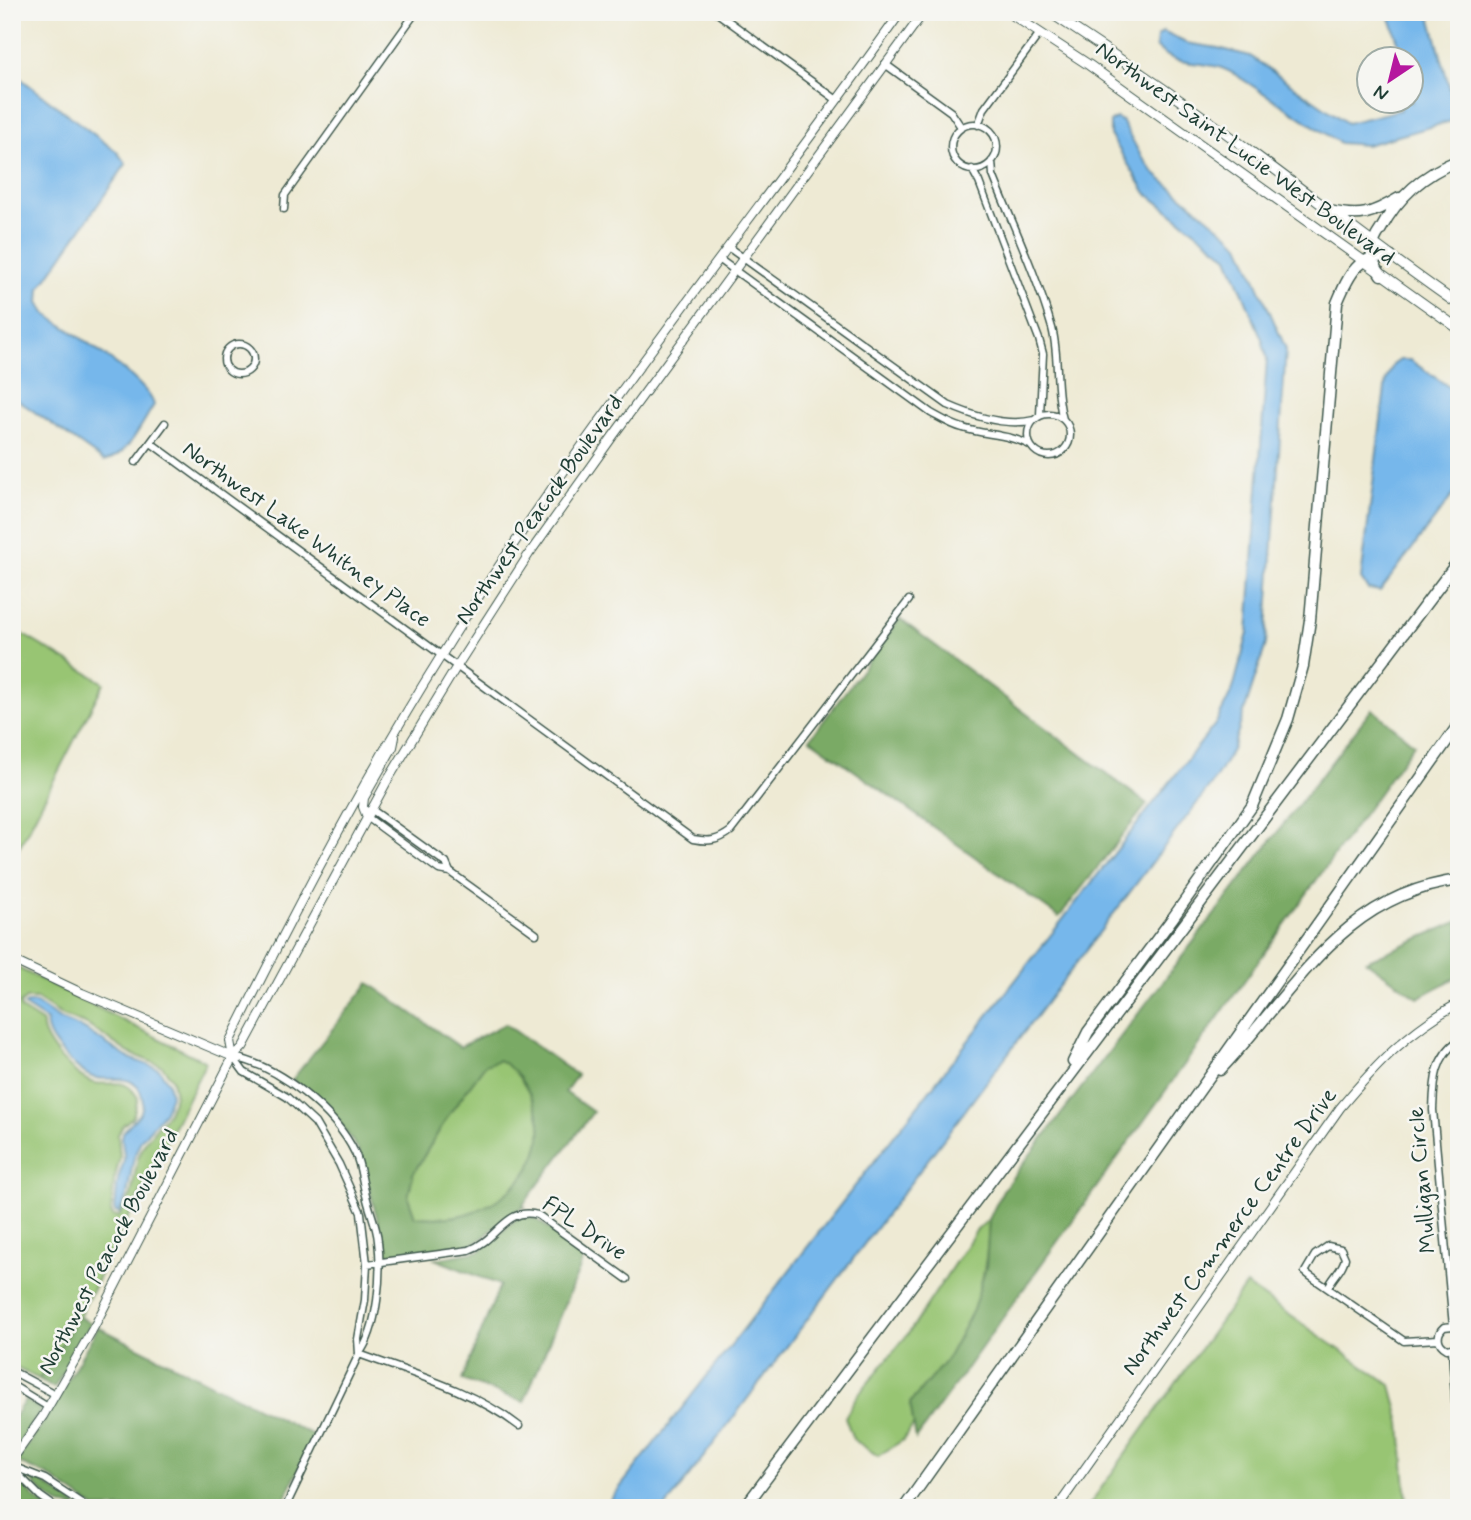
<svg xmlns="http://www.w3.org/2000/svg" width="1471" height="1520" viewBox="0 0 1471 1520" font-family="Mynerve,sans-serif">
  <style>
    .green { fill: #98c573; stroke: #5c8154; stroke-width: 2; fill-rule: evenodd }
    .forest { fill: #7aaa65; stroke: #4c744c; stroke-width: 2; fill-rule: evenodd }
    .water { fill: #76b7eb; stroke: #4a7a90; stroke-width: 2 }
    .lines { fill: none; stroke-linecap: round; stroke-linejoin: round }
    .minor-casing { stroke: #3e574c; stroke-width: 9 }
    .tertiary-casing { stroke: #3e574c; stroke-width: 10 }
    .secondary-casing { stroke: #3e574c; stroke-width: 11 }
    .motorway-casing { stroke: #3e574c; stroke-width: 13 }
    .minor { stroke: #fff; stroke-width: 6 }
    .tertiary { stroke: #fff; stroke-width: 8 }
    .secondary { stroke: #fff; stroke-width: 9 }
    .motorway { stroke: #fff; stroke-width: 10 }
    .labels { text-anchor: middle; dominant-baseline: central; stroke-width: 5; stroke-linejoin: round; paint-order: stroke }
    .street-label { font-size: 23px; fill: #1f3d34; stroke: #f6f6f2 }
  </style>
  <rect width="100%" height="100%" fill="#f6f6f2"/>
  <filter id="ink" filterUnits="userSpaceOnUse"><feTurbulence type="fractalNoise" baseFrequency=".0143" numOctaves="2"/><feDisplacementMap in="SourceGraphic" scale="14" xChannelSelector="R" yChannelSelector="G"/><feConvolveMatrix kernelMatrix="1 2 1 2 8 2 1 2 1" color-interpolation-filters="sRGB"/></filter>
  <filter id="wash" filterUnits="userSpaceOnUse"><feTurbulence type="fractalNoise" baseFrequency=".00686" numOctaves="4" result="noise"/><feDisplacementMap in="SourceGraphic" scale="28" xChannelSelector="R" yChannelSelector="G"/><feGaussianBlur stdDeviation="1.57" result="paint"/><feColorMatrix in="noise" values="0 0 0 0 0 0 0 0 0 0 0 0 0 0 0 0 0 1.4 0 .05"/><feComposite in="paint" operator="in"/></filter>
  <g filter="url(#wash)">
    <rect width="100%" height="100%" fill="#eeead4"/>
    <!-- green -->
    <path class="green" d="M 12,628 L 104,683 L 12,861 Z
      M 12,965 L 206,1062 L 79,1317 L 39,1379 L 12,1366 ZM 26,999 L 37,999 L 63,1016 L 87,1025 L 129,1053 L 162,1066 L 172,1079 L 175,1096 L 168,1113 L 145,1142 L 138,1158 L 131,1195 L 119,1217 L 113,1216 L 111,1212 L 114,1181 L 120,1157 L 118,1135 L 123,1125 L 133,1117 L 138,1098 C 125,1076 115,1086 95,1083 C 77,1080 40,1041 43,1023 L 21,1009 L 20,1004 Z
      M 499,1060 C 517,1070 524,1083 533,1101 C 558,1151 516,1198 469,1213 C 451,1219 434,1218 415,1217 L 408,1197 L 413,1174 L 450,1113 L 485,1065 Z
      M 989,1219 C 988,1269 976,1321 945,1362 C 934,1376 922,1389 910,1403 L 914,1424 L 903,1440 L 878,1456 L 853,1439 L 845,1417 L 858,1395 L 908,1334 L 976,1231 Z
      M 1246,1285 L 1391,1385 L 1401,1423 L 1407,1503 L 1411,1508 L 1087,1508 Z"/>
    <!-- forest -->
    <path class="forest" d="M 900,619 L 1147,804 L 1059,917 L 810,739 Z
      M 1372,709 L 1414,744 L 916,1439 L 910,1403 L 947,1359 L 973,1310 L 986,1267 L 989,1219 L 1003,1190 Z
      M 1459,921 L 1459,976 L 1418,998 L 1366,961 Z
      M 369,983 L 460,1047 L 505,1024 L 577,1075 L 565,1092 L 593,1112 L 523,1205 L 525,1207 C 502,1213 491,1238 468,1246 L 383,1257 L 382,1236 L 359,1151 L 329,1107 L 292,1080 ZM 499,1060 C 517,1070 524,1083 533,1101 C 558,1151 516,1198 469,1213 C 451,1219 434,1218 415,1217 L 408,1197 L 413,1174 L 450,1113 L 485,1065 Z
      M 524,1216 L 536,1219 L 585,1255 L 524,1402 L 462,1380 L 500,1285 L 435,1259 L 480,1251 L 516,1219 Z
      M 79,1317 L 91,1323 L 54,1388 L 39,1379 Z
      M 98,1327 L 315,1436 L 280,1508 L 95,1508 L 47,1475 L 16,1462 L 46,1418 Z
      M 25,1400 L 41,1410 L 12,1454 L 12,1420 Z
      M 12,1473 L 37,1500 L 49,1508 L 12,1508 Z
      M 27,1476 L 42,1482 L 79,1508 C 56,1508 42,1492 27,1476 Z"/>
    <!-- water -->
    <path class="water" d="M 1388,12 L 1429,12 L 1451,93 L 1459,98 L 1459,119 L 1366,145 L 1340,143 L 1236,75 C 1229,71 1222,67 1214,66 C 1190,61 1176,66 1156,47 L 1157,37 L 1163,32 L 1186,43 L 1218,48 L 1250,56 L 1347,123 L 1400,110 L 1404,102 L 1412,102 L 1412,60 L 1404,59 Z
      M 12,72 L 117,152 L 126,164 L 40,288 L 39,302 L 45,313 C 68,330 148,380 154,405 C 142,423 127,458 104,461 L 12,396 Z
      M 1116,118 L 1122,121 L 1141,156 L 1155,174 L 1240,244 L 1286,349 L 1266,644 L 1232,750 L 1216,778 L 665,1508 L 604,1508 L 1216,723 L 1233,689 L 1248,633 L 1267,358 L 1262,339 L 1228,257 L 1146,193 L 1110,135 L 1110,122 Z
      M 1400,360 L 1410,360 L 1459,394 L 1459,487 L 1380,591 L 1368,589 L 1361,579 L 1386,380 L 1393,365 Z
      M 27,1003 L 36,1003 L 61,1020 L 84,1029 L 127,1057 L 159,1069 L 168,1082 L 171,1095 L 165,1111 L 141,1140 L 134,1157 L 127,1195 L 119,1213 L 115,1212 C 116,1202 116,1191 118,1180 C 119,1173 123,1167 124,1159 C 125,1151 120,1142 123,1133 C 128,1121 147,1116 142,1097 C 136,1070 107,1083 92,1077 C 77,1071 43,1038 47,1021 L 24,1006 Z"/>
  </g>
  <g filter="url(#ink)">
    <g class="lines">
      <defs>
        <path id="minor" d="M 716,12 L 837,100
          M 885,64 L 951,112 L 961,127
          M951 147a23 23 0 1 1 46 0a23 23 0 1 1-46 0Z
          M 978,125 L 984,109 L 1040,33
          M 992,161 L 993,175 C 1013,225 1037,276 1052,328 C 1060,358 1054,389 1063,419
          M 972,169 L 979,182 L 1039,339 L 1043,354 L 1040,415
          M 284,209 L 285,195 L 416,12
          M 728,247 L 948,405 C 973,416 1007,427 1034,420
          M 719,259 L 931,413 C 942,419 951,425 963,428 C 985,435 1009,434 1030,445
          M224 359a15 15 0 1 1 30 0a15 15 0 1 1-30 0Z
          M1028 435a21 21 0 1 1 42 0a21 21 0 1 1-42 0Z
          M 151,443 L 693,839 C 709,842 718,841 731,831 L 909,600
          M 136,462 L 165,423
          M 371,809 L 446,863 L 450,872 L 536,934
          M 367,817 L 439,870 L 450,872
          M 233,1057 C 279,1066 335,1111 355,1153 C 361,1165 362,1182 366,1195 C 369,1210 377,1226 378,1241 C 382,1273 378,1329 359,1354 L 285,1508
          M 233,1057 L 244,1072 L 287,1097 L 315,1123 L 339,1164 L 361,1213 L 367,1264 L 365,1300 L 358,1339 L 359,1354
          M 367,1264 L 469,1250 C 498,1240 505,1206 538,1215 L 627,1279
          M 1328,1288 C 1332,1277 1343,1270 1345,1258 L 1341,1249 L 1328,1246 L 1315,1255 L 1305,1272 L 1310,1276 L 1404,1341 L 1438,1339
          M 1453,1326 L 1433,1110 C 1434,1083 1434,1057 1459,1040
          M 1459,1330 L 1453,1326 L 1444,1327 C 1436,1334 1437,1344 1447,1349 L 1459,1346
          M 1452,1349 L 1459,1466
          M 359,1354 C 413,1374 472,1390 519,1426
          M 12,1371 L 55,1394
          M 12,1385 L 48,1407
          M 12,1466 L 45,1479 L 89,1508
          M 12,1468 L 40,1496 L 57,1508"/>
        <path id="tertiary" d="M 367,817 L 363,807 L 364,798 L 393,747 L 395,737
          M 12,960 L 82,993 L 233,1057
          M 233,1057 L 230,1041 C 295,909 363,780 441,656 C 580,432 748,227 901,12
          M 12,1460 L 43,1416 L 95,1325 L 233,1057 L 243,1047 L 386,783 L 457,666 L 529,554 L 613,436 L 924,12
          M 1057,1508 L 1340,1108 C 1377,1064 1408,1031 1459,1003"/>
        <path id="secondary" d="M 1008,12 L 1089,65 L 1459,329
          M 1049,12 C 1121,59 1192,107 1261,159 C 1327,208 1391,258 1459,305"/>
        <path id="motorway" d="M 1329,211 C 1361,218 1372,214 1399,198
          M 1381,275 C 1377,269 1373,263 1372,255 C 1371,246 1376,236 1381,229 C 1398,196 1424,174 1459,160
          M 1073,1062 L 1088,1032 L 1172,919 L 1252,806 L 1288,719 L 1303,666 L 1310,620 L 1337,303 C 1348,277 1358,252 1391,257
          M 1220,1070 C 1294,993 1340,895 1459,880
          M 744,1508 L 1459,560
          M 904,1508 L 1459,724"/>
      </defs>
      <!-- minor casing -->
      <use href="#minor" class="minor-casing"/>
      <!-- tertiary casing -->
      <use href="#tertiary" class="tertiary-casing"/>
      <!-- secondary casing -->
      <use href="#secondary" class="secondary-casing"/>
      <!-- motorway casing -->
      <use href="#motorway" class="motorway-casing"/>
      <!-- minor -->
      <use href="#minor" class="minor"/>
      <!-- tertiary -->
      <use href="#tertiary" class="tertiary"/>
      <!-- secondary -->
      <use href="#secondary" class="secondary"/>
      <!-- motorway -->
      <use href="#motorway" class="motorway"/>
    </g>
  </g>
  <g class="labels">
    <!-- street labels -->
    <g class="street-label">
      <text transform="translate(1245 154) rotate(36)">Northwest Saint Lucie West Boulevard</text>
      <text transform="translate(540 510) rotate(-55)">Northwest Peacock Boulevard</text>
      <text transform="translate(306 535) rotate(36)">Northwest Lake Whitney Place</text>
      <text transform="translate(1423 1180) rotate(-95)">Mulligan Circle</text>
      <text transform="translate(584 1229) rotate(34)">FPL Drive</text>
      <text transform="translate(1230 1232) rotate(-54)">Northwest Commerce Centre Drive</text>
      <text transform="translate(109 1252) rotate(-62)">Northwest Peacock Boulevard</text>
    </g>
  </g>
  <!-- margin -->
  <rect width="1471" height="1520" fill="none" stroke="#f6f6f2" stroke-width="42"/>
  <!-- north arrow -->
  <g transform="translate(1390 80) rotate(215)"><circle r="33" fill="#f6f6f2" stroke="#a0aca6" stroke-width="2"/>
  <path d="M0-5L12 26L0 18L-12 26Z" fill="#b5179e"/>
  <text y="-10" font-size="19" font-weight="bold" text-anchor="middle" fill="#1f3d34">N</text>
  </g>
</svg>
